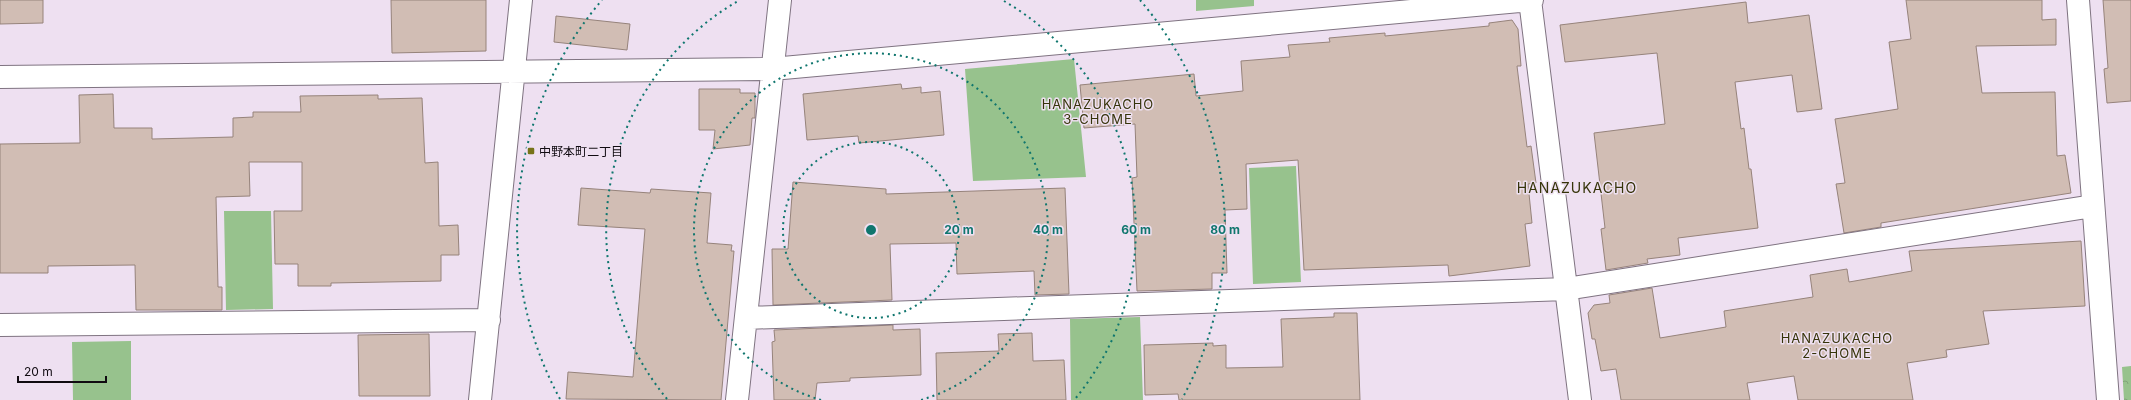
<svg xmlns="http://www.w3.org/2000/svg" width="2131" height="400" viewBox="0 0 2131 400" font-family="Inter,'Noto Sans JP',sans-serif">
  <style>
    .green { fill: #97c28d }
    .park { fill: url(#park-crowns) }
    .building { fill: #d1bdb4; stroke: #96837b }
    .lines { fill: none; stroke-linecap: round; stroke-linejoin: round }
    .minor-casing { stroke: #7f7381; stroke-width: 24 }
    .minor { stroke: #fff; stroke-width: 22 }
    .ring { fill: none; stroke: #0f766e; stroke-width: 2; stroke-dasharray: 2 4 }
    .poi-dot { fill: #767318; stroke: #eee0f1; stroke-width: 1.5 }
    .labels { text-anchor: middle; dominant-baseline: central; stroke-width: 3; stroke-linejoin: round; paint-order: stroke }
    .poi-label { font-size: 12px; fill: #100b11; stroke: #eee0f1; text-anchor: start }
    .neighbourhood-label { font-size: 13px; letter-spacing: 1px; fill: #36340a; stroke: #eee0f1 }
    .quarter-label { font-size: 14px; letter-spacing: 1px; fill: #36340a; stroke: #eee0f1 }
    .centre { fill: #0f766e; stroke: #eee0f1; stroke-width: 2 }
    .ring-label { font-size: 12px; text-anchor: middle; font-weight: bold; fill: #0f766e; stroke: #eee0f1; stroke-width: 3; stroke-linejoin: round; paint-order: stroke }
  </style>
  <defs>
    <pattern id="park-crowns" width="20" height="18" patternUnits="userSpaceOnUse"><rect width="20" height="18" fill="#97c28d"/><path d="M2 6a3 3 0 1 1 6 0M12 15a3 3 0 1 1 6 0" fill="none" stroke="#81a579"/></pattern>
  </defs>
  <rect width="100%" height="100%" fill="#eee0f1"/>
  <!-- green -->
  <path class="green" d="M 1196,0 L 1254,0 L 1254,6 L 1196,11 Z
    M 1074,59 L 1086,177 L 973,181 L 965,69 Z
    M 1296,166 L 1301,282 L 1253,284 L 1249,168 Z
    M 224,211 L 271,211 L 273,309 L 226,310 Z
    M 1140,317 L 1143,400 L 1071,400 L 1070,319 Z
    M 131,341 L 131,400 L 73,400 L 72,342 Z"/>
  <!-- park -->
  <path class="park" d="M 2131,366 L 2131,400 L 2124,400 L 2122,367 Z"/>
  <!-- building -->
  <path class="building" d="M 0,0 L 43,0 L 43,23 L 0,24 Z
    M 391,0 L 486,0 L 486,51 L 392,53 Z
    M 1906,0 L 2042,0 L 2042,20 L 2056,19 L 2056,45 L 1976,46 L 1982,93 L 2055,92 L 2057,156 L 2065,155 L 2071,193 L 1881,223 L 1881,227 L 1844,233 L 1836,184 L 1845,183 L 1835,119 L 1898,109 L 1889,42 L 1911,39 Z
    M 2103,0 L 2131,0 L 2131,101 L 2107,103 L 2104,69 L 2108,68 Z
    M 1746,2 L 1748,23 L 1809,15 L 1822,109 L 1797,112 L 1792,75 L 1735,82 L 1741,129 L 1744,128 L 1749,169 L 1751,169 L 1758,228 L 1678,238 L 1680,255 L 1647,259 L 1648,263 L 1606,270 L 1601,229 L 1605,228 L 1594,133 L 1665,124 L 1657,53 L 1565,62 L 1560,25 Z
    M 556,16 L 630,24 L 627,50 L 554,42 Z
    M 1512,20 L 1518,29 L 1521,66 L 1517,66 L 1527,147 L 1531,146 L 1536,183 L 1528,184 L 1532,223 L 1525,224 L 1530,266 L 1449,276 L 1448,265 L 1304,270 L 1298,160 L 1246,164 L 1247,209 L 1225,210 L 1227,273 L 1212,273 L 1212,289 L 1137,291 L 1132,178 L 1137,177 L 1135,124 L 1084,128 L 1080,85 L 1194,74 L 1196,96 L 1243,91 L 1241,61 L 1290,57 L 1288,45 L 1330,42 L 1329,38 L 1385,33 L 1385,36 L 1489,26 L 1489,23 Z
    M 901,84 L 902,89 L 921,87 L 921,93 L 940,91 L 944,135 L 859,143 L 858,136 L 807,140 L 803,94 Z
    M 699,89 L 740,89 L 740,93 L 755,93 L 755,118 L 752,118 L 750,145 L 713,149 L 715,130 L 699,130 Z
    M 113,94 L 114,128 L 152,128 L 152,139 L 233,137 L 233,118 L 253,117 L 253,112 L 301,112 L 300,96 L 378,95 L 378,99 L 422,98 L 425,163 L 438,162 L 439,226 L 458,225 L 459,255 L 441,255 L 441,281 L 331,283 L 331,286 L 298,286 L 298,264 L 275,264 L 274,211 L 302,211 L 302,162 L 249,162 L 250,196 L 216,197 L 218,287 L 222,287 L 222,310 L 136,310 L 135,265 L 48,266 L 48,273 L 0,273 L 0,144 L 80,143 L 79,95 Z
    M 793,182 L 886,189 L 886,194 L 1065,188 L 1069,294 L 1035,295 L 1034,271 L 957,274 L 956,243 L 890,244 L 892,300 L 773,305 L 772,249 L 788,249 Z
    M 581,188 L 650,193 L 651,189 L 711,193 L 707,243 L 732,245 L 731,251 L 734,251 L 721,400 L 566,399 L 568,372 L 633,377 L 645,229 L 578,225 Z
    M 2081,241 L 2085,306 L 1983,311 L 1989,344 L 1946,350 L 1947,357 L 1907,363 L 1913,400 L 1798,400 L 1794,376 L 1747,383 L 1750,400 L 1621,400 L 1616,369 L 1601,371 L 1595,339 L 1592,339 L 1588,313 L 1594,305 L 1610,303 L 1609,295 L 1652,288 L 1660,338 L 1726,327 L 1724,311 L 1813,297 L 1810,275 L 1847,269 L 1849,282 L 1912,271 L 1909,251 Z
    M 1334,313 L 1357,313 L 1360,400 L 1179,400 L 1178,394 L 1145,395 L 1144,345 L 1213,343 L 1213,346 L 1226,345 L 1226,368 L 1283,367 L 1281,319 L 1334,317 Z
    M 893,325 L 893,330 L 920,329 L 921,375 L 850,378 L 850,381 L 817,383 L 815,400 L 774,400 L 772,342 L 775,341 L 774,330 Z
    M 1032,333 L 1033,361 L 1064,360 L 1066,400 L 937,400 L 936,353 L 999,351 L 998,334 Z
    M 429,334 L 430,396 L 359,396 L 358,335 Z"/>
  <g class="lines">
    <defs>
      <path id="minor" d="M 1530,0 L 1580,400
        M 2078,0 L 2108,400
        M 0,77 L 772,69 L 1532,0
        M 746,318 L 1566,289 L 2093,206
        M 0,325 L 489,320
        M 480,400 L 521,0
        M 737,400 L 780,0"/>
    </defs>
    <!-- minor casing -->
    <use href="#minor" class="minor-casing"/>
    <!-- minor -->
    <use href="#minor" class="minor"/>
  </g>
  <!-- distance rings -->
  <g class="ring">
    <circle cx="871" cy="230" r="88"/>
    <path d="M821 400A177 177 0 1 1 921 400"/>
    <path d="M667 399A265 265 0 0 1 738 1M1004 1A265 265 0 0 1 1075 399"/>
    <path d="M560 399A354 354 0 0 1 602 0M1140 0A354 354 0 0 1 1182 399"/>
  </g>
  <!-- markers -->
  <rect class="poi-dot" x="527" y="147" width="8" height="8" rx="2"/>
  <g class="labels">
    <!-- poi labels -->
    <g class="poi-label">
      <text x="539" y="151">中野本町二丁目</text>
    </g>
    <!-- neighbourhood labels -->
    <g class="neighbourhood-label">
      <text x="1098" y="104">HANAZUKACHO<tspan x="1098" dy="15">3-CHOME</tspan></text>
      <text x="1837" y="338">HANAZUKACHO<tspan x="1837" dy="15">2-CHOME</tspan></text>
    </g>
    <!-- quarter labels -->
    <g class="quarter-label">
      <text x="1577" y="187">HANAZUKACHO</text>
    </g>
  </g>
  <circle cx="871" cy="230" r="6" class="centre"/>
  <g class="ring-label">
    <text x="959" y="234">20 m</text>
    <text x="1048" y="234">40 m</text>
    <text x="1136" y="234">60 m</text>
    <text x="1225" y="234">80 m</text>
  </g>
  <!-- scale -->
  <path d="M18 376v6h88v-6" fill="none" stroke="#100b11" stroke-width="2"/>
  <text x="24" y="376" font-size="12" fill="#100b11" stroke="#eee0f1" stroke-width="3" paint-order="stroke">20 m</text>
</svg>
